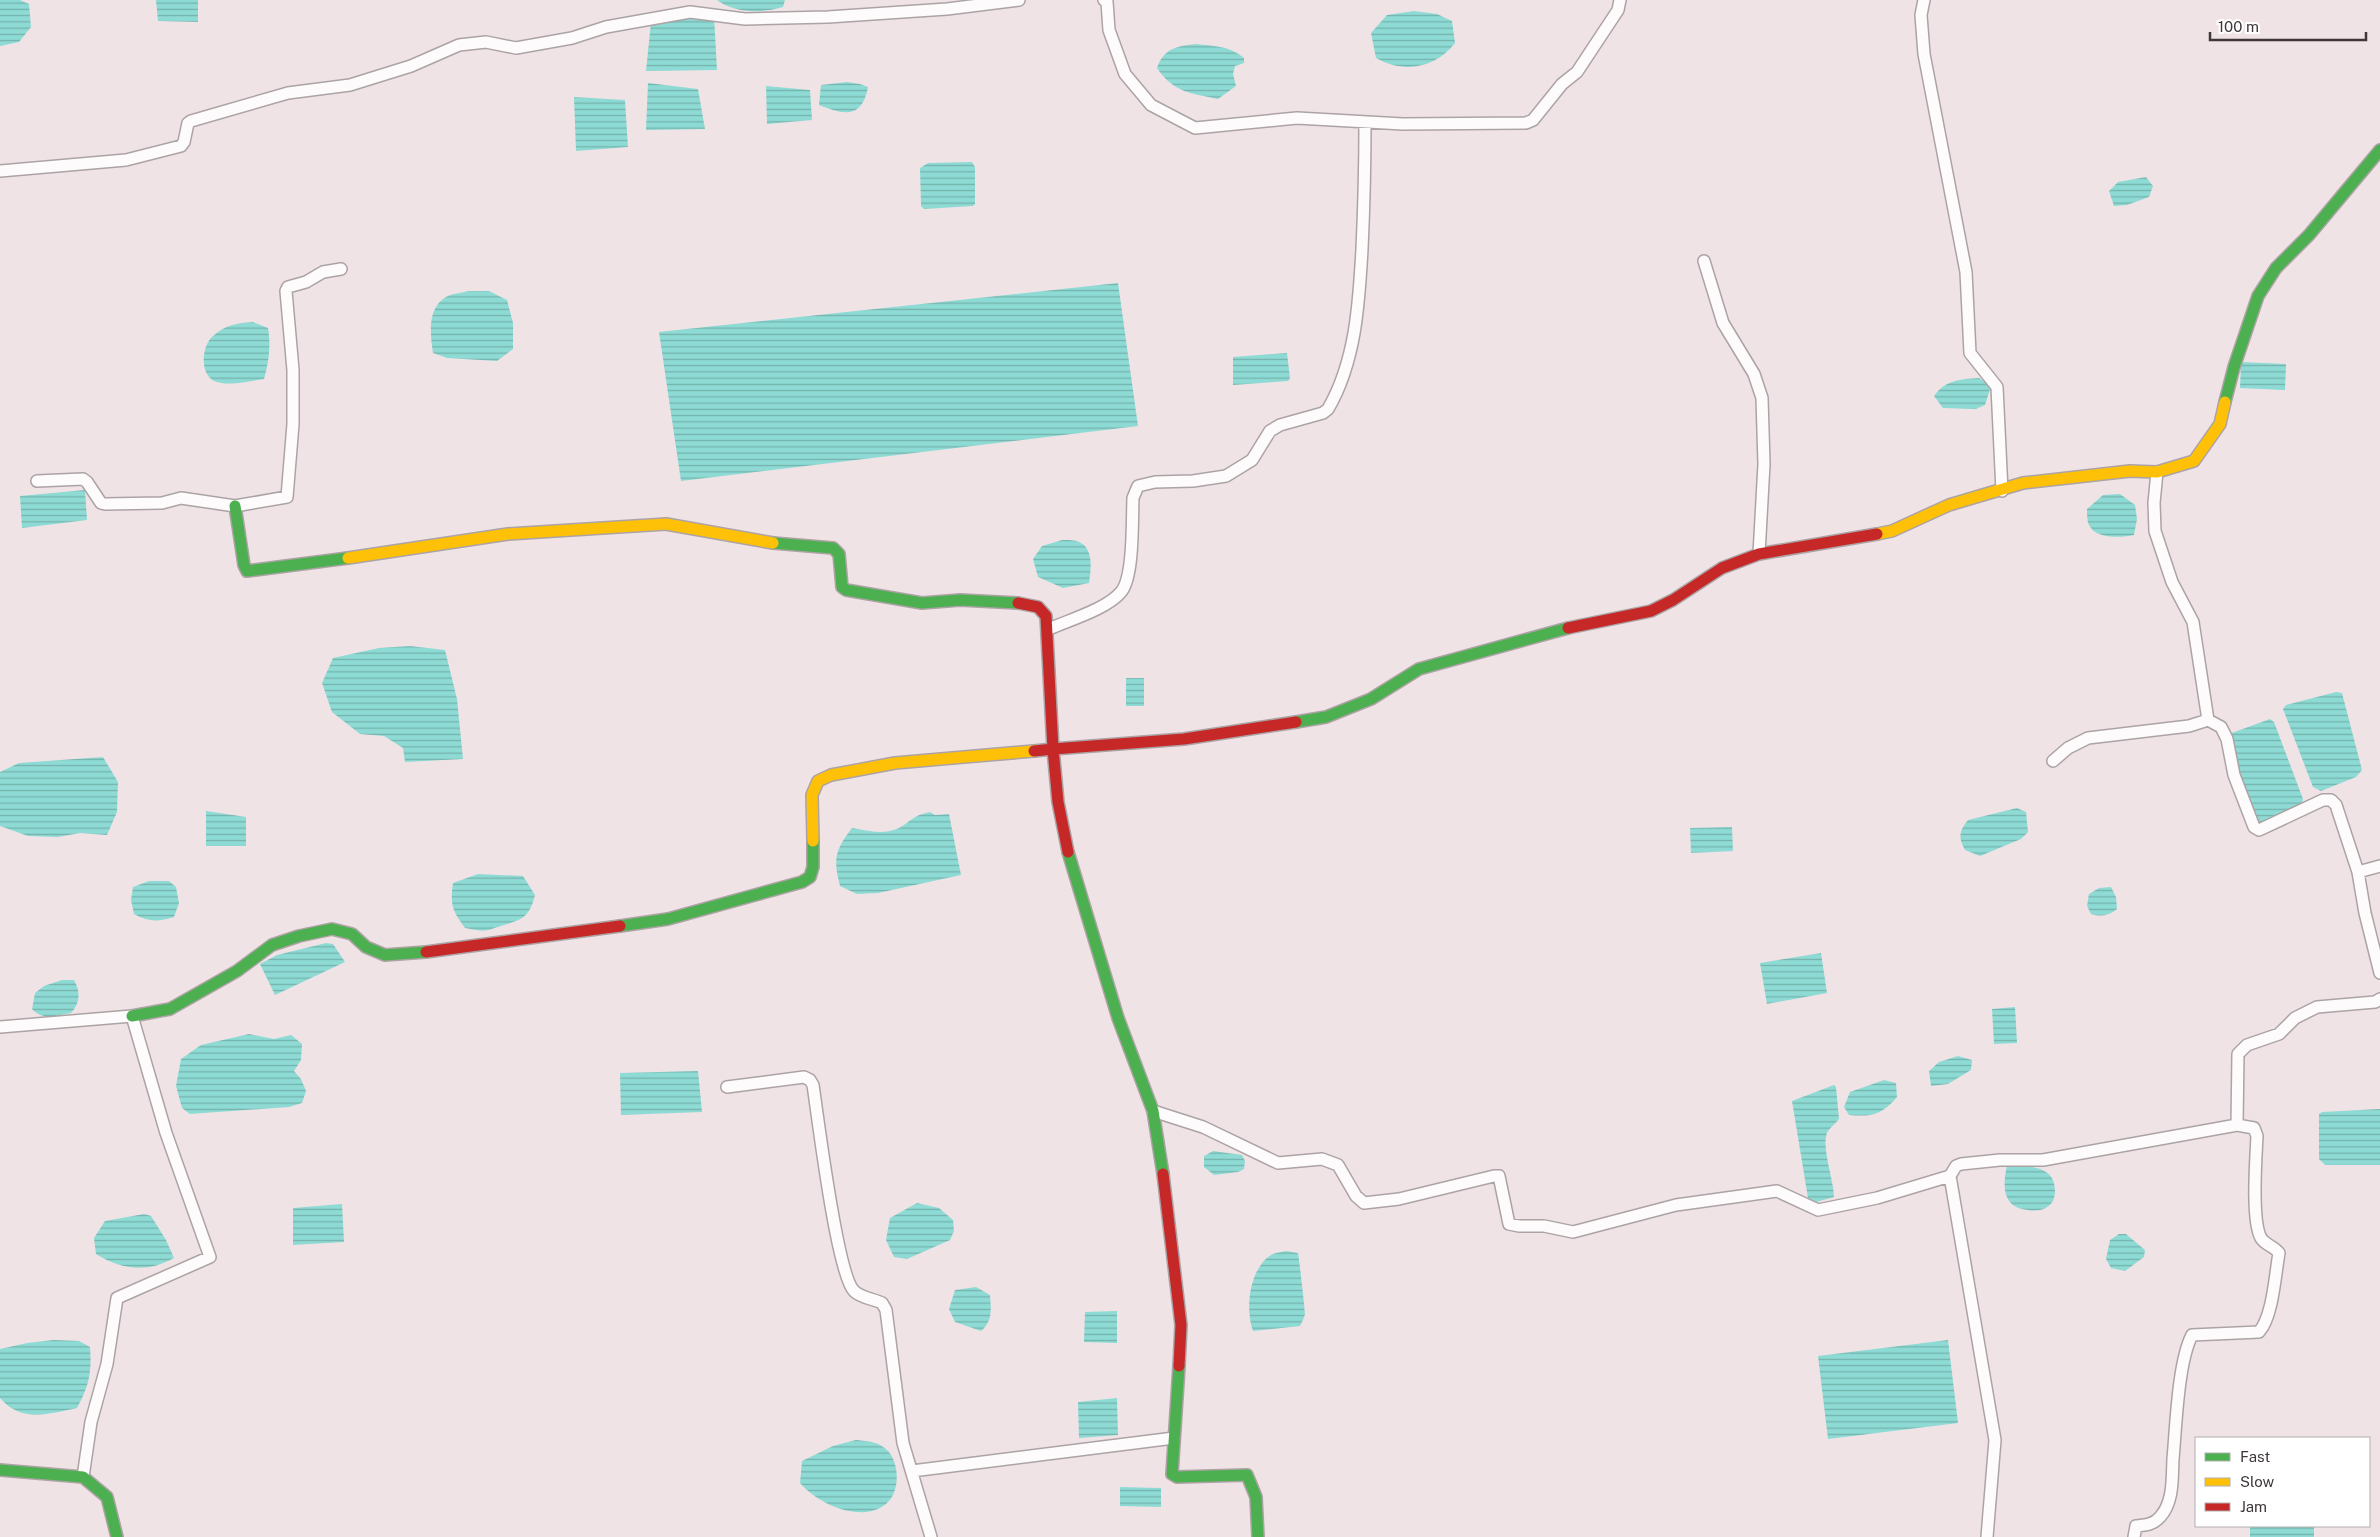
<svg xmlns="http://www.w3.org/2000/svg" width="2380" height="1537" viewBox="0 0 2380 1537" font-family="'Public Sans',sans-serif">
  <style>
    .water { fill: url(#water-rules) }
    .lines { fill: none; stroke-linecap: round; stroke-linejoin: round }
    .street-casing { stroke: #aca3a5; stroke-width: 14 }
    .fast-casing { stroke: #aca3a5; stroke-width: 14 }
    .slow-casing { stroke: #aca3a5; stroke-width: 14 }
    .jam-casing { stroke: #aca3a5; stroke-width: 14 }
    .street { stroke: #fdfbfb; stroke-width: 11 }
    .fast { stroke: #4caf50; stroke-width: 11 }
    .slow { stroke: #ffc107; stroke-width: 11 }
    .jam { stroke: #c62828; stroke-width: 11 }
  </style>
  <defs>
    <pattern id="water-rules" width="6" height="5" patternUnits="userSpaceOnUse" patternTransform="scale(1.25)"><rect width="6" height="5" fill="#8ddbd4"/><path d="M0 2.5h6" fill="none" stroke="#75b2ad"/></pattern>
  </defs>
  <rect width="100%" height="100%" fill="#f0e3e6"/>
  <!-- water -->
  <path class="water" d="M 0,0 L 20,0 L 29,4 L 31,27 L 19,42 L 0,46 Z
    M 156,0 L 198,0 L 198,22 L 158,21 Z
    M 717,0 L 785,0 L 783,7 C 761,13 736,14 717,0 Z
    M 1414,11 L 1437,14 L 1452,21 L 1455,43 C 1436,68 1404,74 1376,58 L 1371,33 L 1387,15 Z
    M 714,16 L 717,70 L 646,71 L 651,22 Z
    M 1196,44 C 1214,46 1230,46 1244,58 L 1244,63 L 1235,66 L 1233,74 L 1236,86 L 1218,99 C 1191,93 1174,93 1157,68 C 1164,48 1177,46 1196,44 Z
    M 847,82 L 860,84 L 868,87 C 862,119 844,115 819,105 L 821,85 Z
    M 648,83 L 698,89 L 705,129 L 646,130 Z
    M 766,86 L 810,90 L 812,120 L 767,124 Z
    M 574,97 L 625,100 L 628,147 L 576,151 Z
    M 972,162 L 975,167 L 975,204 L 973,206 L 924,209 L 921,206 L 920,168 L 928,163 Z
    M 2146,177 L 2153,186 L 2149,197 L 2127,205 L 2114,206 L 2109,191 L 2118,182 Z
    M 1118,283 L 1138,426 L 681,481 L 659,332 Z
    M 468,291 L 489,291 L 507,300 L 513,323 L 513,349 L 497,361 L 447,358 L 433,353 C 430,334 427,306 448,296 C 454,293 462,293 468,291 Z
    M 253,322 L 268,328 C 271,346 269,362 264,379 C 249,381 232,386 217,382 C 199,377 201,346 213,336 C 225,325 237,323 253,322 Z
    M 1287,353 L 1290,378 L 1288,381 L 1233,385 L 1233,357 Z
    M 2241,362 L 2286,364 L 2285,390 L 2240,388 Z
    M 1979,378 L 1991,386 L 1985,405 L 1976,409 L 1943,408 L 1934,396 C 1945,380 1961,379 1979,378 Z
    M 85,490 L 87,520 L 22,528 L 20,496 Z
    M 2120,494 L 2135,505 L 2137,519 L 2134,535 C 2121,538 2095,539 2089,525 C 2087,521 2087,513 2087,509 L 2103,495 Z
    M 1062,540 C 1067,540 1075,540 1079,542 C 1094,548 1091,570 1089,583 L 1063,588 L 1038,577 L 1033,559 L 1042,546 Z
    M 410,646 L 445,650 L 457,699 L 463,759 L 405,762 L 403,748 L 384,736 L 360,734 L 332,712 L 322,683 L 333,658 L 379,648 Z
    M 1126,678 L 1144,678 L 1144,706 L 1126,706 Z
    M 2336,692 L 2342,693 L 2362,770 L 2356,777 L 2321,791 L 2313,787 L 2283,709 L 2286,705 Z
    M 2270,719 L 2274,722 L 2303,799 L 2302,803 C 2289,811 2272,827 2256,823 L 2236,774 L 2229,734 Z
    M 103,757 L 118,782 L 117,812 L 107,835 L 80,833 L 58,837 L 28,836 L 0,826 L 0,772 L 19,763 Z
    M 2017,808 L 2026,812 L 2028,832 L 2021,839 L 1980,856 L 1965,850 C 1958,838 1959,831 1968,820 Z
    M 206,811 L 246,817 L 246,846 L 206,846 Z
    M 930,812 L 935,815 L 949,814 L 961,875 L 878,893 L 857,894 L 840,886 C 833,859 835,850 852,828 C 867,831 885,835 899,828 C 913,820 912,816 930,812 Z
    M 1732,827 L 1733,851 L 1691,853 L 1690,828 Z
    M 478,874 L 523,876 L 535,895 C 530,914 525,919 507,924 C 486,930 490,933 465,928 C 452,910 450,905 453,883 Z
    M 149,881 L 169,881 L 176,887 L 179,903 L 174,917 C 158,922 149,922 134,914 L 131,900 L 133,887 Z
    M 2111,887 L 2116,897 L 2117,909 C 2109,916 2100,917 2091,914 L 2087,906 L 2089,894 L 2099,888 Z
    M 326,943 L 333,944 L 345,962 L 275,995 L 260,964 L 277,955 Z
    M 1821,953 L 1827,993 L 1767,1004 L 1760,963 Z
    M 62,980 L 74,980 C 81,992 80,1003 71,1013 C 57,1015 43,1021 32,1009 L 35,993 L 44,986 Z
    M 2015,1007 L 2017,1043 L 1994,1044 L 1992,1009 Z
    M 249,1034 L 274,1039 L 291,1035 L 302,1044 L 301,1060 L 294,1071 L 301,1079 L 306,1091 L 302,1103 L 289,1107 L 190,1114 L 182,1108 L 176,1086 L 181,1059 L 201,1045 Z
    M 1958,1056 L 1972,1060 L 1971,1070 L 1948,1084 L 1931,1086 L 1929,1071 L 1939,1062 Z
    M 698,1071 L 702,1112 L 621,1115 L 620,1073 Z
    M 1884,1080 L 1896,1083 L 1897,1097 C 1882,1115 1871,1117 1849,1115 L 1844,1107 L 1850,1092 Z
    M 1834,1085 L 1836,1087 L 1839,1119 C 1836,1123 1831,1127 1828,1131 C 1820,1144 1834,1180 1834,1197 L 1809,1204 L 1792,1101 Z
    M 2380,1109 L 2380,1165 L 2325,1165 L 2319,1159 L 2319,1114 L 2322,1112 Z
    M 1213,1151 L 1242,1155 L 1245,1161 L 1244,1169 L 1238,1172 L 1214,1175 L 1204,1167 L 1204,1156 Z
    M 2007,1166 C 2027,1166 2055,1164 2055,1191 C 2055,1197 2053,1204 2047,1207 C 2042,1211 2034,1211 2028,1210 C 2003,1208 2002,1187 2007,1166 Z
    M 917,1203 L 939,1208 L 953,1220 L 954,1231 L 950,1240 L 907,1259 L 894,1257 L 886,1240 L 890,1218 Z
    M 342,1204 L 344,1242 L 293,1245 L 293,1208 Z
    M 144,1214 L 151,1216 L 166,1240 L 174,1258 C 147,1273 122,1270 96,1254 L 94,1238 L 105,1221 Z
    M 2119,1234 L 2126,1234 L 2145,1250 L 2144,1257 L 2125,1271 L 2111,1268 L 2106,1259 L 2110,1240 Z
    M 1286,1251 L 1298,1253 C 1299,1257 1305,1311 1305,1314 C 1304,1318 1302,1322 1300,1326 L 1253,1331 C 1245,1309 1249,1269 1271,1255 C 1274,1253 1281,1252 1286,1251 Z
    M 976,1287 L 990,1295 C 991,1309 993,1321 981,1331 L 955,1322 L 949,1309 L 955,1290 Z
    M 1117,1311 L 1117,1343 L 1084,1342 L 1085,1312 Z
    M 54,1340 L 79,1341 L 90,1347 C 92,1372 89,1386 77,1408 C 48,1414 21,1423 0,1398 L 0,1349 L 27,1343 Z
    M 1948,1340 L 1958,1423 L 1828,1439 L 1818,1356 Z
    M 1117,1398 L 1118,1435 L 1079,1438 L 1078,1402 Z
    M 856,1440 C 868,1441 880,1442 888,1451 C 900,1464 900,1493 886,1504 C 861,1524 818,1504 800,1483 L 802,1461 L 833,1446 Z
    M 1120,1487 L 1161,1488 L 1161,1507 L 1120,1506 Z
    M 2250,1526 L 2314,1526 L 2314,1537 L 2250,1537 Z"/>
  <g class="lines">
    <defs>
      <path id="street" d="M 1104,0 L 1107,2 L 1109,30 L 1125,74 L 1151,105 L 1195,128 L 1297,118 L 1403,124 L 1526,123 L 1533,120 L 1562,84 L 1577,72 L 1618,10 L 1620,0
        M 1924,0 L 1921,15 L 1924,54 L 1966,272 L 1970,353 L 1997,387 L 2002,491
        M 0,171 L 126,160 L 181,146 L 184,142 L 188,123 L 191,121 L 288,93 L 350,85 L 411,66 L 459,45 L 486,42 L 516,48 L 572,38 L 606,27 L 690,12 L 745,19 L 828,17 L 947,9 L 1019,0
        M 1704,261 L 1723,323 L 1754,374 L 1762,398 L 1764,464 L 1759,554
        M 2157,472 L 2154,503 L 2155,531 L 2172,582 L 2193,622 L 2208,720 L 2221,727 L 2227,739 L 2234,775 L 2254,827 L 2259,830 L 2323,800 L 2331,800 L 2336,805 L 2358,872 L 2365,913 L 2380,973
        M 37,481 L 83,479 L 87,482 L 101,503 L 105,504 L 162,503 L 181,498 L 235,506 L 287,497 L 293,424 L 293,370 L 286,291 L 288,287 L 306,282 L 323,272 L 341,269
        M 1049,629 C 1069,620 1107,609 1121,592 C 1134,577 1132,520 1133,498 L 1138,486 L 1155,482 L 1193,481 L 1226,476 L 1252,460 L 1270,431 L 1280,425 L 1323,413 L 1328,409 C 1356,361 1359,302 1362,249 C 1364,206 1365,164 1365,122
        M 2053,761 L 2068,748 L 2088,738 L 2189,726 L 2208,720
        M 2358,872 L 2380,866
        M 0,1027 L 132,1016 L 166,1133 L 210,1257 L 117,1298 L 107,1364 L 91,1422 L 83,1477
        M 727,1087 L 804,1077 L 810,1080 L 813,1085 C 818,1118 837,1274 854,1291 C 861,1298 874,1299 882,1303 L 886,1310 L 903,1443 L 931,1537
        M 1153,1111 L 1203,1127 L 1278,1163 L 1322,1159 L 1338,1165 L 1356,1196 L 1364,1203 L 1399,1199 L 1494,1176 L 1499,1176 L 1509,1224 L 1519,1226 L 1544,1226 L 1573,1232 L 1676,1205 L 1777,1191 L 1818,1210 L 1877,1198 L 1950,1176 L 1956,1166 L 1961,1164 L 2000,1160 L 2043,1160 L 2237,1125
        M 1950,1176 L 1995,1440 L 1987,1537
        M 912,1471 L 1174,1438
        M 2134,1537 L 2136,1526 C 2145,1525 2153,1525 2160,1517 C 2174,1502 2172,1477 2173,1459 C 2176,1426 2178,1362 2192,1335 L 2259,1332 C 2273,1316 2275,1275 2279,1253 C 2274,1246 2265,1245 2261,1238 C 2251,1221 2256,1157 2257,1136 L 2254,1128 L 2237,1125 L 2238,1054 L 2247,1045 L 2279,1034 L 2295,1018 L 2317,1007 L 2375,1002 L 2380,999"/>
      <path id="fast" d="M 2225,402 L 2234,367 L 2258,296 L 2276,268 L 2309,235 L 2380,150
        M 235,506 L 244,565 L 247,571 L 348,558
        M 773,543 L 833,548 L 839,554 L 842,587 L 846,590 L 922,603 L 960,600 L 1018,603
        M 1296,722 L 1326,717 L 1371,699 L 1419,669 L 1568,628
        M 1068,852 L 1118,1018 L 1153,1111 L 1163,1174
        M 620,926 L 668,919 L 802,882 L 810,877 L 813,867 L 813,841
        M 132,1016 L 170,1009 L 237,971 L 272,945 L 299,936 L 332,929 L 352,934 L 366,947 L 385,955 L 426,952
        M 1179,1366 L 1172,1474 L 1177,1477 L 1247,1475 L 1256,1497 L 1258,1537
        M 0,1470 L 83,1477 L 107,1497 L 117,1537"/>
      <path id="slow" d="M 1877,534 L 1892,531 L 1949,505 L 2023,483 L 2130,471 L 2157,472 L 2194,461 L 2220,424 L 2225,402
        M 348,558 L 508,534 L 666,524 L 773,543
        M 813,841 L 812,795 L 818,781 L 831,775 L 895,763 L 1034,751"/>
      <path id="jam" d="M 1018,603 L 1038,607 L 1046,616 L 1053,749 L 1034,751
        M 1568,628 L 1651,611 L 1673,600 L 1722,568 L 1759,554 L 1877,534
        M 1068,852 L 1058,802 L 1053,749 L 1184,739 L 1296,722
        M 426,952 L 620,926
        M 1163,1174 L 1181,1325 L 1179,1366"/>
    </defs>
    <!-- street casing -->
    <use href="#street" class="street-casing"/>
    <!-- fast casing -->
    <use href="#fast" class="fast-casing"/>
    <!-- slow casing -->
    <use href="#slow" class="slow-casing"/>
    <!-- jam casing -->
    <use href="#jam" class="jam-casing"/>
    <!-- street -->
    <use href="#street" class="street"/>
    <!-- fast -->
    <use href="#fast" class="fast"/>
    <!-- slow -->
    <use href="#slow" class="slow"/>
    <!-- jam -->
    <use href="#jam" class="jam"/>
  </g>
  <!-- legend -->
  <rect x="2195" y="1437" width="175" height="90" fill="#ffffff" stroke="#b2afaf"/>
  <rect x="2205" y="1453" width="25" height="8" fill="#4caf50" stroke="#b2afaf"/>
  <text x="2240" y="1462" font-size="15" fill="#3f3738">Fast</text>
  <rect x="2205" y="1478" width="25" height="8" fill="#ffc107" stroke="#b2afaf"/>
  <text x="2240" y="1487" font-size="15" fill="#3f3738">Slow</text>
  <rect x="2205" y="1503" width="25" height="8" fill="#c62828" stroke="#b2afaf"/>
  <text x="2240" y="1512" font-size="15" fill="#3f3738">Jam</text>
  <!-- scale -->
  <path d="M2210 32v8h156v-8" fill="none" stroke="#3f3738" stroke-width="2.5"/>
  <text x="2218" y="32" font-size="15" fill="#3f3738" stroke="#ffffff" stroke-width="4" paint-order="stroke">100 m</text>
</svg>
